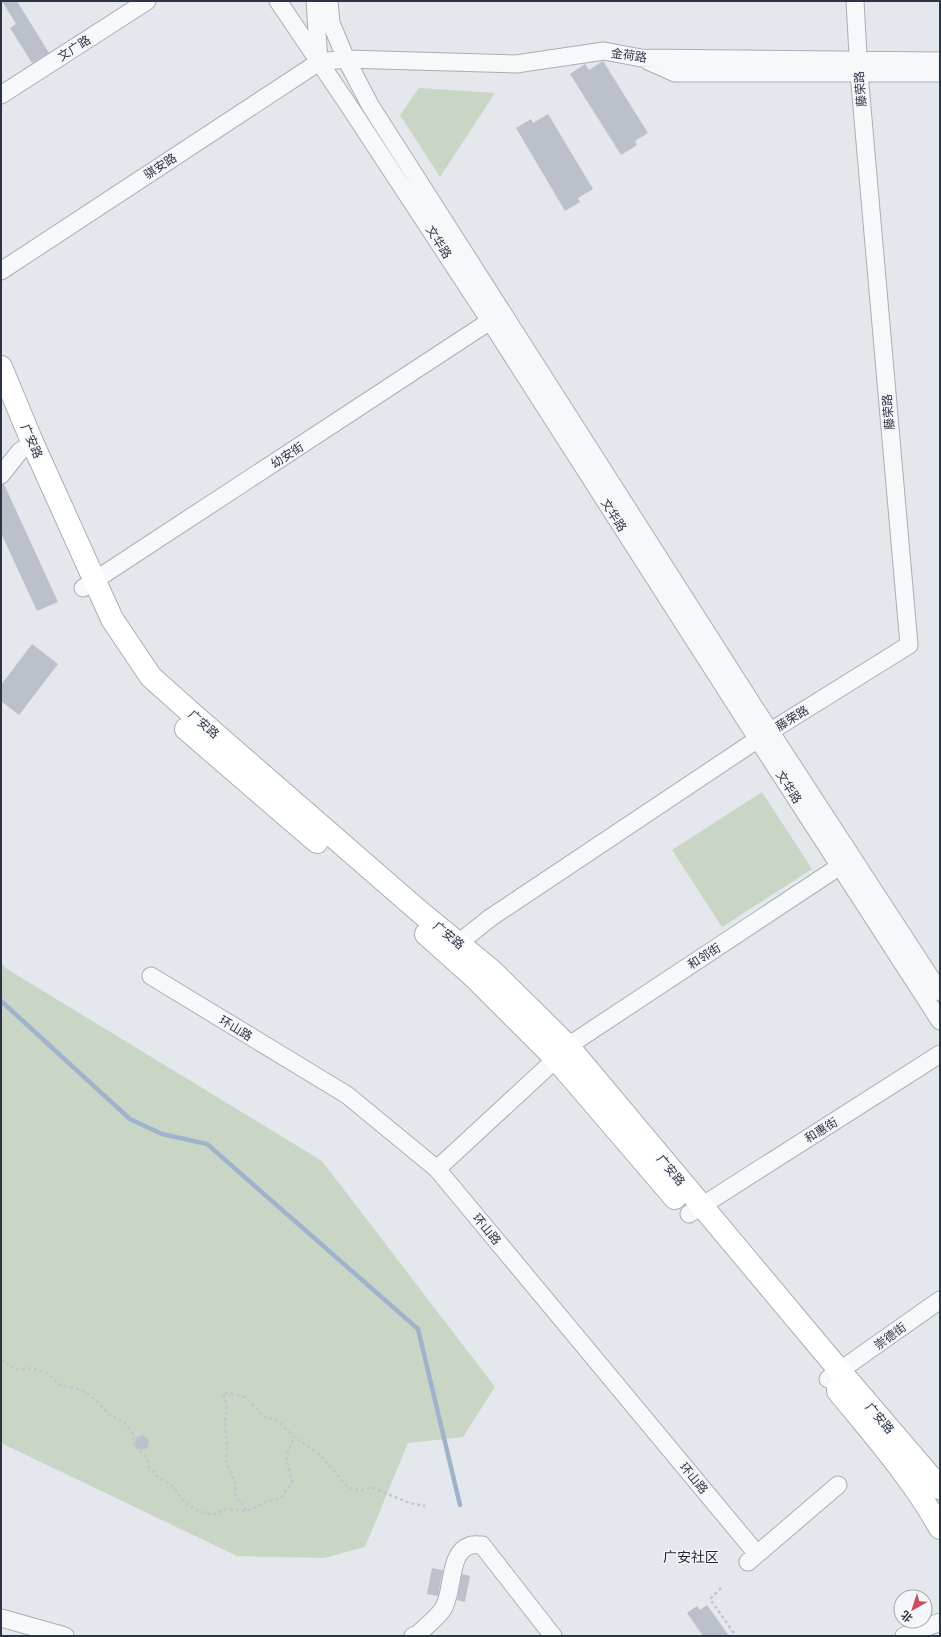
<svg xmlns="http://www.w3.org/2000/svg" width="941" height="1637" viewBox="0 0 941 1637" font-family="'Open Sans','Noto Sans SC',sans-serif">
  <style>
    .green { fill: #c9d6c5 }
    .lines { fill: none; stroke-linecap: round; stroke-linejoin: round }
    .stream { stroke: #9fb4cc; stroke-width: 4.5 }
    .building { fill: #bbc0ca }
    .street-casing { stroke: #a9aeb7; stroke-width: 19 }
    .secondary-casing { stroke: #a9aeb7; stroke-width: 24 }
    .path { stroke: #c2c5cb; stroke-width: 2.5; stroke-dasharray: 3 3; stroke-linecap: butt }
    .street { stroke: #f7f8fa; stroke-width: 17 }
    .secondary { stroke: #fff; stroke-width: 22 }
    .labels { text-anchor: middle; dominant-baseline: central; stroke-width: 3; stroke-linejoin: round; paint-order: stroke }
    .street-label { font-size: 12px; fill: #2b3445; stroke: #f4f6f9 }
    .quarter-label { font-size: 14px; fill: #1d2536; stroke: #f4f6f9 }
  </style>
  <rect width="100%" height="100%" fill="#e4e7ec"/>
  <!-- green -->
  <path class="green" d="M 419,88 L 495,93 L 440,177 L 400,115 Z
    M 762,792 L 812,869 L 722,927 L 672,850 Z
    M 1,963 L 7,969 L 322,1161 L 495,1387 L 463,1437 L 408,1443 L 365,1547 L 324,1558 L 237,1556 L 1,1443 Z"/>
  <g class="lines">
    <!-- stream -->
    <path class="stream" d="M 1,1001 L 130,1119 L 162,1134 L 207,1144 L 418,1329 L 460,1505"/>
  </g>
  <!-- building -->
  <path class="building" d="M 2,1 L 17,1 L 49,53 L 32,63 L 10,28 L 16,24 Z
    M 603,61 L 648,133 L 635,141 L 637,145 L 621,155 L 570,74 L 585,64 L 589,70 Z
    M 548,114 L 593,189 L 578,198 L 580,202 L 565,211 L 516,128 L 531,119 L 533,123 Z
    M 4,484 L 58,602 L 37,611 L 1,533 L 1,485 Z
    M 32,644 L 58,664 L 19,715 L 1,701 L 1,685 Z
    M 143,1435 L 149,1440 L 148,1448 L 141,1450 L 135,1446 L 136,1438 Z
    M 432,1568 L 443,1570 L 438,1596 L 427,1594 Z
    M 462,1574 L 470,1576 L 465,1602 L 457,1600 Z
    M 707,1605 L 729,1636 L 703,1636 L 687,1613 L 697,1606 L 700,1610 Z"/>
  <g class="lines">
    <defs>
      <path id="street" d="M 278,1 L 349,106 L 490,321 L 742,715 L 940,1021
        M 315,1 L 319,62
        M 329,1 L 331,23 L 346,59 L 370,105 L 755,708 L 940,992
        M 648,61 L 675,73 L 940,73
        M 1,95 L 147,1
        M 1,271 L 319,62 L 346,59 L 516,64 L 604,51 L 641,58 L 940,61
        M 1,475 L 20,451 L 33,444
        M 83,588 L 490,321 L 501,324
        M 450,950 L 490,918 L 758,739 L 909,645 L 859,73 L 855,1
        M 151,976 L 347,1095 L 437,1169 L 757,1554
        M 437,1169 L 556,1059 L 568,1046 L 840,866
        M 689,1214 L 940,1054
        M 828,1379 L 940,1300
        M 748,1562 L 838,1485
        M 1,1618 L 65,1636
        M 413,1636 L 418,1634 C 426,1626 437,1618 443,1609 C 454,1592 448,1553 469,1546 C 473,1544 478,1545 482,1545 L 553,1636
        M 904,1636 L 940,1622"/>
      <path id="secondary" d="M 1,367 L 33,444 L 112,619 L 151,677 L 197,718 L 420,912 L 491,970 L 568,1046 L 840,1371 L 940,1488
        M 186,729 L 317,842
        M 426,934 L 473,976 L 556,1059 L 675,1198
        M 838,1391 C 874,1435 912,1478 940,1528"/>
    </defs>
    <!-- street casing -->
    <use href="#street" class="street-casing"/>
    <!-- secondary casing -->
    <use href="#secondary" class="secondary-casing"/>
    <!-- path -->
    <path class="path" d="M 1,1360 L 16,1370 L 32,1368 L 49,1374 L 60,1385 L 75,1388 L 87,1393 L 99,1403 L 109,1415 L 124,1422 L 134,1435 L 133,1446 L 147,1457 L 149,1467 L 159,1478 L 171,1484 L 184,1502 L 197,1510 L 212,1515 L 227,1509 L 247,1511 L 266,1502 L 281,1498 L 292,1482 L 286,1457 L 294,1437
      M 247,1510 L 235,1496 L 236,1485 L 226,1462 L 227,1451 L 225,1421 L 227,1406 L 223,1393 C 246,1394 250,1400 263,1417 L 277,1420 L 294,1437 L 318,1453 L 348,1487 L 360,1491 L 370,1487 L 410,1503 L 425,1506
      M 721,1588 L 710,1599 L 736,1636"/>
    <!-- street -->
    <use href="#street" class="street"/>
    <!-- secondary -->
    <use href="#secondary" class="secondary"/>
  </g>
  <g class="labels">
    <!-- street labels -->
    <g class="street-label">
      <text transform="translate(74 48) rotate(-33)">文广路</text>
      <text transform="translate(629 55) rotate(8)">金荷路</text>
      <text transform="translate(860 89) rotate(-95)">藤荣路</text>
      <text transform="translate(160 166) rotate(-33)">骐安路</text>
      <text transform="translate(439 242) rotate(57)">文华路</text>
      <text transform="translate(888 412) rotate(-95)">藤荣路</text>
      <text transform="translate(32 441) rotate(67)">广安路</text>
      <text transform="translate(287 455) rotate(-33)">幼安街</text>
      <text transform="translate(614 515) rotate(57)">文华路</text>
      <text transform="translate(792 718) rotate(-32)">藤荣路</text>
      <text transform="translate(204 724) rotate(41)">广安路</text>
      <text transform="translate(789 787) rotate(57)">文华路</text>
      <text transform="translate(449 935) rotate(39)">广安路</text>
      <text transform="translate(704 956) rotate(-33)">和邻街</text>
      <text transform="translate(236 1028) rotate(31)">环山路</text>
      <text transform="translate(821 1130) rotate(-32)">和惠街</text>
      <text transform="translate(671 1170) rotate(50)">广安路</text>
      <text transform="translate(487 1229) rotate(50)">环山路</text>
      <text transform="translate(890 1336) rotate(-36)">崇德街</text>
      <text transform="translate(880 1418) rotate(49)">广安路</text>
      <text transform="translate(694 1478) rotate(50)">环山路</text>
    </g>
    <!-- quarter labels -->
    <g class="quarter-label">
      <text x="691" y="1556">广安社区</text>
    </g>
  </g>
  <!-- border -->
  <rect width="941" height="1637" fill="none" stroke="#2b3445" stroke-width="4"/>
  <!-- north arrow -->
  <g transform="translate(913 1609) rotate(219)"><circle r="19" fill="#f4f6f9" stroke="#a4a8b1"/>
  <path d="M0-3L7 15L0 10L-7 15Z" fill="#d1495b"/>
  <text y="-6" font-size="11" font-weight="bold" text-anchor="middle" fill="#2b3445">北</text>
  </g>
</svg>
